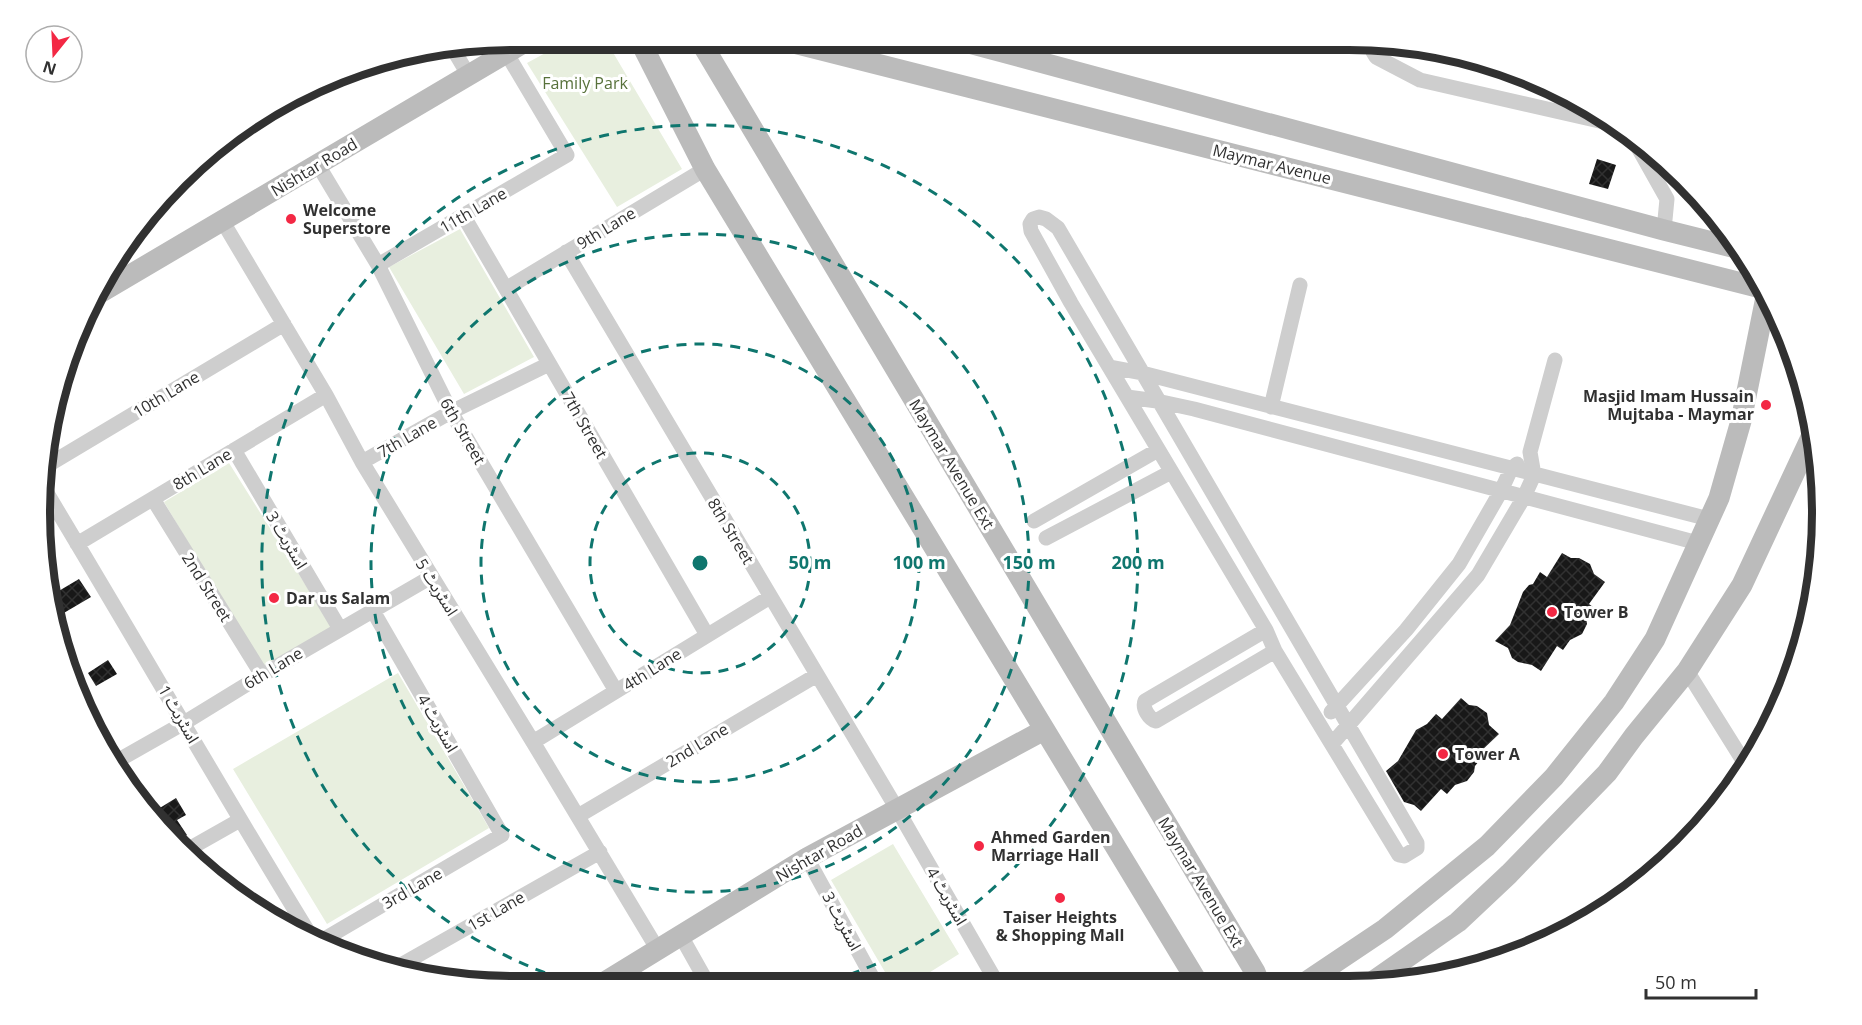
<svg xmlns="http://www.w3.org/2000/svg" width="1862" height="1025" viewBox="0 0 1862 1025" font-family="'Open Sans','Noto Sans Arabic',sans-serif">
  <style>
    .park { fill: #e8efdf }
    .building { fill: url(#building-cross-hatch) }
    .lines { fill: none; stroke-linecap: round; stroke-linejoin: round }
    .street { stroke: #cecece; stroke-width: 15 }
    .secondary { stroke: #bbb; stroke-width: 21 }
    .ring { fill: none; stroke: #0f766e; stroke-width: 3; stroke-dasharray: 10 8 }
    .poi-dot { fill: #f32844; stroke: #fff; stroke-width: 2 }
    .labels { text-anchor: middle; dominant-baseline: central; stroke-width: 6; stroke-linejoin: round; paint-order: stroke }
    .park-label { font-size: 16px; fill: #57713a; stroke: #fff }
    .street-label { font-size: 16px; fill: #313131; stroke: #fff }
    .poi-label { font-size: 16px; font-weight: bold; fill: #313131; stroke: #fff; text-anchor: start }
    .rim { fill: none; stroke: #313131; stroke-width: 8 }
    .centre { fill: #0f766e; stroke: #fff; stroke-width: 3 }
    .ring-label { font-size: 18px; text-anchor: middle; font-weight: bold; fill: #0f766e; stroke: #fff; stroke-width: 6; stroke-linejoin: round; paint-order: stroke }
  </style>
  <defs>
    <pattern id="building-cross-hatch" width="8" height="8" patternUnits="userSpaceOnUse" patternTransform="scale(1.5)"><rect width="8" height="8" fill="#181818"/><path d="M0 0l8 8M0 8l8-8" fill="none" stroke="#313131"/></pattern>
  </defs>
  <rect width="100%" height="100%" fill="#fff"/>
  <!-- park -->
  <path class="park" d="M 571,39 L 605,39 L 682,169 L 617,207 L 527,63 Z
    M 460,229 L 534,357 L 464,394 L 389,267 Z
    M 229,463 L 332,627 L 262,667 L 164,502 Z
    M 398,673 L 489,828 L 327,924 L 233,769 Z
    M 893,844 L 959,954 L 911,984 L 892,984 L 831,880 Z"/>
  <!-- building -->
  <path class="building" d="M 1597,159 L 1616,165 L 1608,189 L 1589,184 Z
    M 1562,553 L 1571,558 L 1579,558 L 1590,564 L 1594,574 L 1605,582 L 1589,604 L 1593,607 L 1586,617 L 1587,624 L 1582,634 L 1570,640 L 1563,650 L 1557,646 L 1541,671 L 1532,665 L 1518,662 L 1512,658 L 1508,648 L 1495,641 L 1510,625 L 1523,592 L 1529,585 L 1533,584 L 1540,572 L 1547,577 Z
    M 79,579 L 91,597 L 57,617 L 52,595 Z
    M 108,660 L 117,674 L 96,686 L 88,673 Z
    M 1461,698 L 1469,705 L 1477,706 L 1487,713 L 1489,725 L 1499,734 L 1479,753 L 1483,756 L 1475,766 L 1474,772 L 1467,781 L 1455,785 L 1447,794 L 1441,789 L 1421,811 L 1414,805 L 1404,802 L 1386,771 L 1398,761 L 1416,730 L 1427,724 L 1436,714 L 1442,719 Z
    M 176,798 L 186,815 L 177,820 L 187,835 L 176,841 L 157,825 L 150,814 Z"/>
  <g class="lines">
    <!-- street -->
    <path class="street" d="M 1383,41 L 1374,46 L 1373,52 L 1376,57 L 1420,80 L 1617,125
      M 453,49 L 469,76
      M 1631,135 L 1667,199 L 1664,230
      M 318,165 L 378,265 L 451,412 L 616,691
      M 463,215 L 707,635
      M 1039,217 L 1046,219 L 1058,228 L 1417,843 L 1417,848 L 1404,856 L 1399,855 L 1275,651 L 1266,630 L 1071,303 L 1031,231 L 1030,224 L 1033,219 Z
      M 223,222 L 326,395 L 362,462 L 533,742 L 658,950
      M 566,252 L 897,809 L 997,983
      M 378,265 L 567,155 L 507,54
      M 507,288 L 705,169
      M 1110,367 L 1142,373 L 1709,519
      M 1127,397 L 1157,401 L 1194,409 L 1698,543
      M 1271,407 L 1300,285
      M 234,450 L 340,629
      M 362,462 L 451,412 L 549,364
      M 48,465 L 284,324
      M 45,490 C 135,639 221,790 312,938
      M 153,499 L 262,675
      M 1034,521 L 1158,450
      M 1046,538 L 1171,472
      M 77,544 L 326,395
      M 1266,630 L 1145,701 C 1142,708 1149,719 1156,721 L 1275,651
      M 1687,671 L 1747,767
      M 1331,712 L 1406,630 L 1459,564 L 1501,491 L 1511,469 L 1517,464
      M 533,742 L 770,597
      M 1332,744 L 1478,575 L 1524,497 L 1534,475 L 1530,452 L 1555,360
      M 117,761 L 184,723 L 262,675 L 431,577
      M 578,816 L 817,675
      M 187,850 L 240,820
      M 807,858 L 876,984
      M 681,936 L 708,984
      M 321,941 L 502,835 L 373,611
      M 392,970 L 600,852"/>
    <!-- secondary -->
    <path class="secondary" d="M 639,39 L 705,169 L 1198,983
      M 699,39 L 1255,972 L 1259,982
      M 778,39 L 1765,289
      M 958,40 L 1664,230 L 1740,249
      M 98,294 L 530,39
      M 1306,982 L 1385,929 L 1487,846 L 1554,777 L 1614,702 L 1655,639 L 1719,498 L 1741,421 L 1767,292
      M 1372,982 L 1458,922 L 1509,874 L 1607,773 L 1634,736 L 1687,671 L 1742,585 L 1814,431
      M 600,985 L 807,858 L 1044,730"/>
  </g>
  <!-- distance rings -->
  <g class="ring">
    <circle cx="700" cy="563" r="110"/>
    <circle cx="700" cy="563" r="219"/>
    <circle cx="700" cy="563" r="329"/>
    <path d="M579 984A438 438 0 1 1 824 983"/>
  </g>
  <!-- markers -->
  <g class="poi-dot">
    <circle cx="291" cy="219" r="6"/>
    <circle cx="1766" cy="405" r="6"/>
    <circle cx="274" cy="598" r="6"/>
    <circle cx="1552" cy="612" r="6"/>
    <circle cx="1443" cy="754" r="6"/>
    <circle cx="979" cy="846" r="6"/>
    <circle cx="1060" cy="898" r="6"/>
  </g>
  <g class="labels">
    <!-- park labels -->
    <g class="park-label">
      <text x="585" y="83">Family Park</text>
    </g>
    <!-- street labels -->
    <g class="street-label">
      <text transform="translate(1272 164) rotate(14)">Maymar Avenue</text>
      <text transform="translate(314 167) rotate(-31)">Nishtar Road</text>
      <text transform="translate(473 210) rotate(-30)">11th Lane</text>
      <text transform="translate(606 228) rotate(-31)">9th Lane</text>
      <text transform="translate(166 394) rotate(-31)">10th Lane</text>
      <text transform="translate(585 425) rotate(60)">7th Street</text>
      <text transform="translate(463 431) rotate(60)">6th Street</text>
      <text transform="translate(407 437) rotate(-30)">7th Lane</text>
      <text transform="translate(952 464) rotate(59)">Maymar Avenue Ext</text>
      <text transform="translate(202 469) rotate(-31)">8th Lane</text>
      <text transform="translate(731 531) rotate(59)">8th Street</text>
      <text transform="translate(287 540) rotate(59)">اسٹریٹ 3</text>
      <text transform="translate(207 587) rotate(58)">2nd Street</text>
      <text transform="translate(437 587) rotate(58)">اسٹریٹ 5</text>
      <text transform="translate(273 668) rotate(-31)">6th Lane</text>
      <text transform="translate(652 669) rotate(-32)">4th Lane</text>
      <text transform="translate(179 714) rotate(60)">اسٹریٹ 1</text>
      <text transform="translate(438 723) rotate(60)">اسٹریٹ 4</text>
      <text transform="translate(697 745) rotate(-31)">2nd Lane</text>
      <text transform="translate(819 853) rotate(-30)">Nishtar Road</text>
      <text transform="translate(1201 882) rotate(59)">Maymar Avenue Ext</text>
      <text transform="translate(412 888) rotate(-30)">3rd Lane</text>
      <text transform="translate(947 896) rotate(60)">اسٹریٹ 4</text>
      <text transform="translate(496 911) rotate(-30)">1st Lane</text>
      <text transform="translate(842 921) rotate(62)">اسٹریٹ 3</text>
    </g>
    <!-- poi labels -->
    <g class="poi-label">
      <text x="303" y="210">Welcome<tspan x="303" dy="18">Superstore</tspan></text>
      <text x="1754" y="396" text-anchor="end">Masjid Imam Hussain<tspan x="1754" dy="18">Mujtaba - Maymar</tspan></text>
      <text x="286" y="598">Dar us Salam</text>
      <text x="1564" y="612">Tower B</text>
      <text x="1455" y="754">Tower A</text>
      <text x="991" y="837">Ahmed Garden<tspan x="991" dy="18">Marriage Hall</tspan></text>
      <text x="1060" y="917" text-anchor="middle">Taiser Heights<tspan x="1060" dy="18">&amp; Shopping Mall</tspan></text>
    </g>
  </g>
  <!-- crop -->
  <path d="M0 0H1862V1025H0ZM513 50H1349A463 463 0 0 1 1812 513V513A463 463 0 0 1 1349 976H513A463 463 0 0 1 50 513V513A463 463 0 0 1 513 50Z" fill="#fff" fill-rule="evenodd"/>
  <path class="rim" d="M513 50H1349A463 463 0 0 1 1812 513V513A463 463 0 0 1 1349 976H513A463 463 0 0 1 50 513V513A463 463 0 0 1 513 50Z"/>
  <circle cx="700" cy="563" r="9" class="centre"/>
  <g class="ring-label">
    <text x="810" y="569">50 m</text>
    <text x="919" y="569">100 m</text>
    <text x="1029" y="569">150 m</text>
    <text x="1138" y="569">200 m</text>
  </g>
  <!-- north arrow -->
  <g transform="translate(54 54) rotate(198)"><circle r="28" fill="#ffffff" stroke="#adadad" stroke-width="1.5"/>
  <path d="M0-4.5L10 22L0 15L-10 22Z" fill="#f32844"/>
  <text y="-9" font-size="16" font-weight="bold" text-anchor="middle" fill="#313131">N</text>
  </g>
  <!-- scale -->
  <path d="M1646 989v9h110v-9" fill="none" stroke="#313131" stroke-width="3"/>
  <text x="1655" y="989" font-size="18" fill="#313131" stroke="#ffffff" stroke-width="4.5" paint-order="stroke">50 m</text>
</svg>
